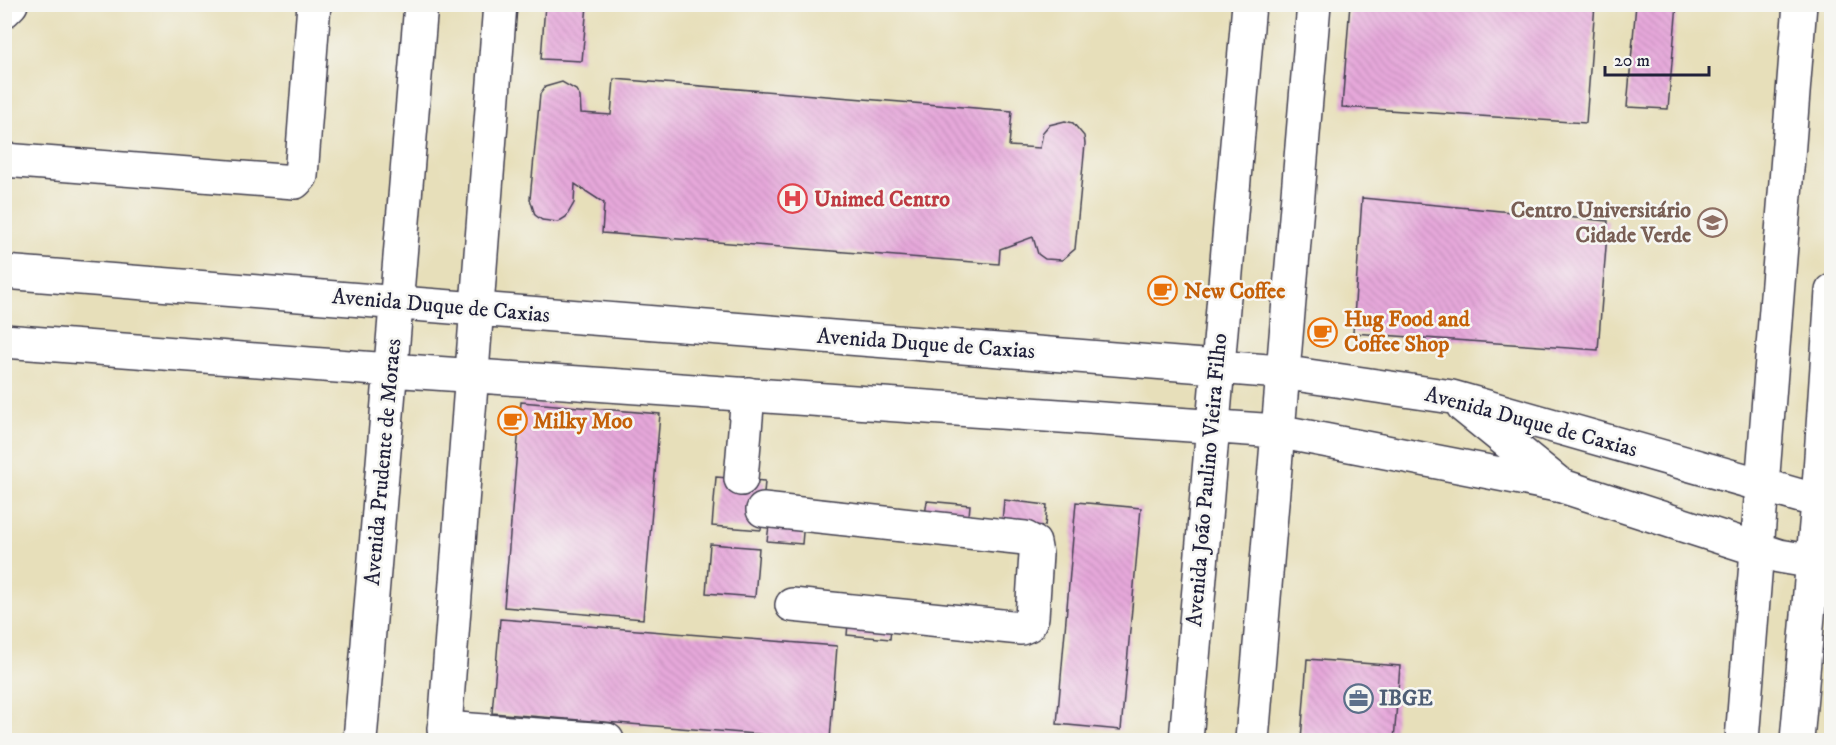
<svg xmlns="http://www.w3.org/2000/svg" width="1836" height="745" viewBox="0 0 1836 745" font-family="'IM FELL DW Pica',serif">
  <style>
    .building { fill: url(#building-back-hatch) }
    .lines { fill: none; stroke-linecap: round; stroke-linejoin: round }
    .minor-casing { stroke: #403e4e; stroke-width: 36 }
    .major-casing { stroke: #403e4e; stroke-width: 36 }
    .minor { stroke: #fff; stroke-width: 33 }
    .major { stroke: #fff; stroke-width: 33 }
    .labels { text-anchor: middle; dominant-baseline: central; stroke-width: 5; stroke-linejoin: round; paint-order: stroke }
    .health-label { font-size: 22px; font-weight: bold; fill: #be3a42; stroke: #f6f6f2; text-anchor: start }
    .education-label { font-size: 22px; font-weight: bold; fill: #785e54; stroke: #f6f6f2; text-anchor: end }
    .food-label { font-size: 22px; font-weight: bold; fill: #c56008; stroke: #f6f6f2; text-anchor: start }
    .street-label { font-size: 22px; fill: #22223b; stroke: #f6f6f2 }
    .service-label { font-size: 22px; font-weight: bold; fill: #4e5e75; stroke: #f6f6f2; text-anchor: start }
  </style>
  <defs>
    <pattern id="building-back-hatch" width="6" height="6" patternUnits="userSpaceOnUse" patternTransform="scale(1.5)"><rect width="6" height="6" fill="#e6a8da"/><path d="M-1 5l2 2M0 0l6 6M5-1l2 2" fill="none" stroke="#c590bc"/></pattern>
  </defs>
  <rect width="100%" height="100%" fill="#f6f6f2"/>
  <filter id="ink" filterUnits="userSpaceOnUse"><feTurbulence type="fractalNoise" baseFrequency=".0167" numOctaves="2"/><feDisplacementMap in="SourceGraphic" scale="12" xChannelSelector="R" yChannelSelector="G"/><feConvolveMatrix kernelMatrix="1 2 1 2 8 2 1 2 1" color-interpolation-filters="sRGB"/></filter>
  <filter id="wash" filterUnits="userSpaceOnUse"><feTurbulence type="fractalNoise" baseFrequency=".008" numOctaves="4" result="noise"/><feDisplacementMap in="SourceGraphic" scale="24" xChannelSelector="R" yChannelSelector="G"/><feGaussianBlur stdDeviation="1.35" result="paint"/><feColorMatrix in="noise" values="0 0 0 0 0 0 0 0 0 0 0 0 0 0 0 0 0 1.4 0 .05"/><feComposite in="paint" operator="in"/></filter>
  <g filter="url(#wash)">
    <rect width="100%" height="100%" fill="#e7dfba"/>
    <g id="blocks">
      <!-- building -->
      <path class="building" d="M 1350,4 L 1595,4 L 1586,123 L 1342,107 Z
        M 1636,4 L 1677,4 L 1668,109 L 1627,107 Z
        M 545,5 L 587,5 L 582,61 L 541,59 Z
        M 614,79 L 1012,111 L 1009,146 L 1040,148 L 1043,132 L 1049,125 L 1065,121 L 1073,123 L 1084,136 L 1085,144 L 1075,249 L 1062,260 L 1045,259 L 1038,254 L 1033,237 L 1000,249 L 999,264 L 602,233 L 604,203 L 575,184 L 574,203 L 566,217 L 558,222 L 542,220 L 535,215 L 530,199 L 540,94 L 545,87 L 562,82 L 576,90 L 580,97 L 581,113 L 611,115 Z
        M 1362,198 L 1608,221 L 1598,350 L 1353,333 Z
        M 521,402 L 660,414 L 643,619 L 504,607 Z
        M 716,477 L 765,481 L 761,530 L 712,526 Z
        M 1004,500 L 1047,505 L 1045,526 L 1002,522 Z
        M 927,501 L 970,505 L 968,527 L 924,522 Z
        M 1076,502 L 1141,508 L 1121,730 L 1057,724 Z
        M 770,518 L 804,521 L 802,544 L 767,541 Z
        M 710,544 L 759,548 L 755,597 L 706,593 Z
        M 849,613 L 892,617 L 890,639 L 847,635 Z
        M 500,619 L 837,646 L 830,740 L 492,713 Z
        M 1307,659 L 1400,666 L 1394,740 L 1301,740 Z"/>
    </g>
  </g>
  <g filter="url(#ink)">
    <use href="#blocks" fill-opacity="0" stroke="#403e4e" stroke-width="1.5"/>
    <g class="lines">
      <defs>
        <path id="minor" d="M 4,11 L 11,4
          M 4,160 L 295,182 L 301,176 L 314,4
          M 741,479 L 748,394
          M 763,510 L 1025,538 L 1034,543 L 1036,554 L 1032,617 L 1028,625 L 1021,628 L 792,605
          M 444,728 L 607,740"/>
        <path id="major" d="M 4,272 L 1281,372 L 1452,397 L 1832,505
          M 4,341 L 390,370 L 1277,431 L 1562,486 L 1779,556 L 1832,565
          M 1463,406 L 1558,483
          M 360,740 L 421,4
          M 444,740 L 500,4
          M 1186,740 L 1249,4
          M 1252,740 L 1314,4
          M 1742,740 L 1800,4
          M 1797,740 L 1818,502 L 1832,291"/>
      </defs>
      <!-- minor casing -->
      <use href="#minor" class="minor-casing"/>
      <!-- major casing -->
      <use href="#major" class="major-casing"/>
      <!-- minor -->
      <use href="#minor" class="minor"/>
      <!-- major -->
      <use href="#major" class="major"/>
    </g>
  </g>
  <!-- icons -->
  <defs>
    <symbol id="hospital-ring" viewBox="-11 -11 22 22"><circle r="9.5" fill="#f6f6f2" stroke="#e0444e" stroke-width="1.5"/><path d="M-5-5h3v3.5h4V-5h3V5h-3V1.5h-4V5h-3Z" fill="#e0444e"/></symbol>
    <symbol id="university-ring" viewBox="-11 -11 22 22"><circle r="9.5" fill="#f6f6f2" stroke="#8d6e63" stroke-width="1.5"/><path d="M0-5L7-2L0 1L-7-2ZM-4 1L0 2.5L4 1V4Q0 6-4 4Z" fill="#8d6e63"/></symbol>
    <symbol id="cafe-ring" viewBox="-11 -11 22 22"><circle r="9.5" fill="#f6f6f2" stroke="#e8710a" stroke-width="1.5"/><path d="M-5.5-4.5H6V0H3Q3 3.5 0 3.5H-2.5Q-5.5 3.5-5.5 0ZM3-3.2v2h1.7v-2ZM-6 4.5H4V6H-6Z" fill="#e8710a"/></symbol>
    <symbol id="office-ring" viewBox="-11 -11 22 22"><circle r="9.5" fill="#f6f6f2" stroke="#5c6f8a" stroke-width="1.5"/><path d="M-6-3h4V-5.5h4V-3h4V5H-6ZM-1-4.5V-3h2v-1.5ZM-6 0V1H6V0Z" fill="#5c6f8a"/></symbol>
  </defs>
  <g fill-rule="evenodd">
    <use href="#hospital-ring" x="776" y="182" width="33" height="33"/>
    <use href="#university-ring" x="1696" y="206" width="33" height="33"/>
    <use href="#cafe-ring" x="1146" y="274" width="33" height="33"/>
    <use href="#cafe-ring" x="1306" y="316" width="33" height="33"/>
    <use href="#cafe-ring" x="496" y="404" width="33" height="33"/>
    <use href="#office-ring" x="1342" y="682" width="33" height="33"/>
  </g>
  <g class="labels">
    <!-- health labels -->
    <g class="health-label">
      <text x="814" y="199">Unimed Centro</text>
    </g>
    <!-- education labels -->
    <g class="education-label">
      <text x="1691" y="210">Centro Universitário<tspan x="1691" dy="25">Cidade Verde</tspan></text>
    </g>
    <!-- food labels -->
    <g class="food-label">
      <text x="1184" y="291">New Coffee</text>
      <text x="1344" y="319">Hug Food and<tspan x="1344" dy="25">Coffee Shop</tspan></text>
      <text x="533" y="421">Milky Moo</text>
    </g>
    <!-- street labels -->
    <g class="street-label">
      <text transform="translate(441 306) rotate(5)">Avenida Duque de Caxias</text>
      <text transform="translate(926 344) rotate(4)">Avenida Duque de Caxias</text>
      <text transform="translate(1531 422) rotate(15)">Avenida Duque de Caxias</text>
      <text transform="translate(383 462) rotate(-85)">Avenida Prudente de Moraes</text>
      <text transform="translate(1207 480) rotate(-85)">Avenida João Paulino Vieira Filho</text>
    </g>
    <!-- service labels -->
    <g class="service-label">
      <text x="1379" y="698">IBGE</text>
    </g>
  </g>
  <!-- margin -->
  <rect width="1836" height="745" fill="none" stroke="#f6f6f2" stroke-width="24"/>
  <!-- scale -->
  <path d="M1605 66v9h104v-9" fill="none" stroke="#22223b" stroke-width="3"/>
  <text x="1614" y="66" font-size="18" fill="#22223b" stroke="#f6f6f2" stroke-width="4.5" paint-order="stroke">20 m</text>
</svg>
